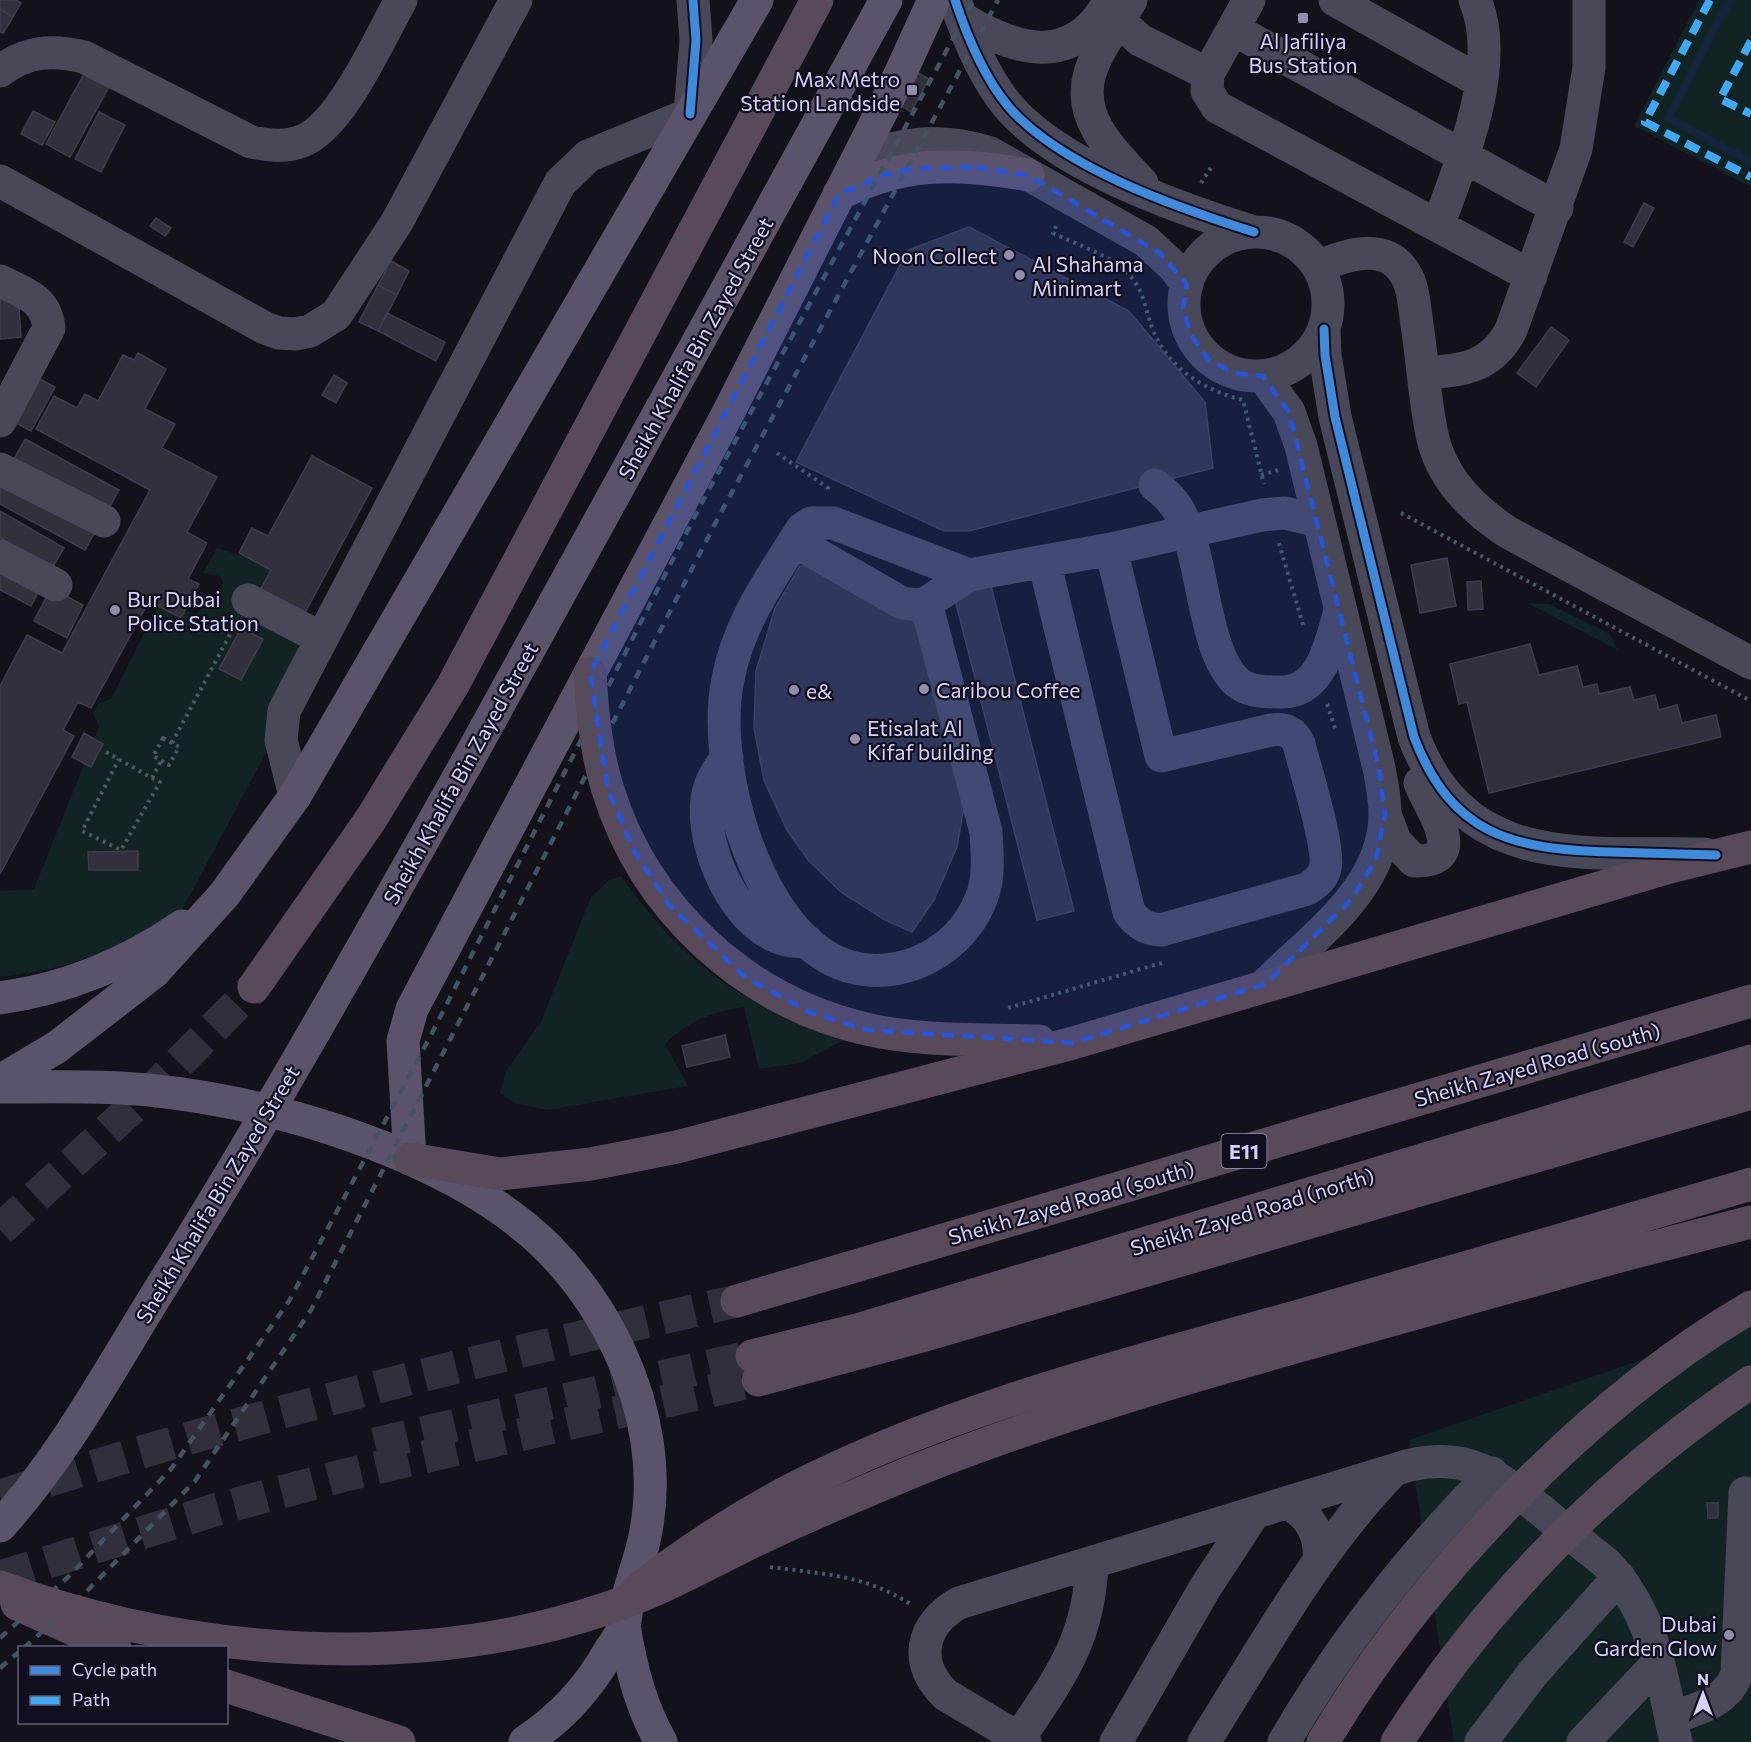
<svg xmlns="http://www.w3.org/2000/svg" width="1751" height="1742" viewBox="0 0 1751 1742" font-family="Commissioner,sans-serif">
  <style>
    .green { fill: #122324 }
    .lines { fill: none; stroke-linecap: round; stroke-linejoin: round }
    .stream { stroke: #15243d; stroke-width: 8 }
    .building { fill: #31303c; stroke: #403c4d; stroke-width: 1.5 }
    .highway-tunnel { stroke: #302f3b; stroke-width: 33; stroke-dasharray: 33 16; stroke-linecap: butt }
    .path { stroke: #4b5761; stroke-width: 4; stroke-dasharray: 3 4.5; stroke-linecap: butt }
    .minor { stroke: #494859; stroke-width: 33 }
    .major { stroke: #5b536a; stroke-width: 33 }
    .highway { stroke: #58495b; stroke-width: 33 }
    .rail { stroke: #435360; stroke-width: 4.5; stroke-dasharray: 9 8; stroke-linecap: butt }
    .major-bridge { stroke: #5b536a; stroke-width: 33 }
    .highway-bridge { stroke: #58495b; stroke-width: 33 }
    .quiet { stroke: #3fa9f5; stroke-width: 8; stroke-dasharray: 15 8; stroke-linecap: butt }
    .cycleway-casing { stroke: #110f1d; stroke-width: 13 }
    .cycleway { stroke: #408adc; stroke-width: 9 }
    .marked { fill: #2655da; fill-opacity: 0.2; stroke: #2655da; stroke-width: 4.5; stroke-dasharray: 12 8; stroke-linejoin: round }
    .poi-dot { fill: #918eab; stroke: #110f1d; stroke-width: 2 }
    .labels { text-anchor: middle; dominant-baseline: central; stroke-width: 4.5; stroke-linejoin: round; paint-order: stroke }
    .shield { fill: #110f1d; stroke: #9a97b7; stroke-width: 1.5 }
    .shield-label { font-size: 20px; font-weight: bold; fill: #d5d1f9 }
    .poi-label { font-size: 21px; fill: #d5d1f9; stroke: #110f1d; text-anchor: start }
    .street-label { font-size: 21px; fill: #d5d1f9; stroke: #110f1d }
  </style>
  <rect width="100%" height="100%" fill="#13121a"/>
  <!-- green -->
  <path class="green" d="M 1699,0 L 1751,0 L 1751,187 L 1634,126 Z
    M 217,548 L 289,571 L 276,599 L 333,627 L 181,912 L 132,945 L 50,969 L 0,977 L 0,891 L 34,889 L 99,727 L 93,713 L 98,704 L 111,699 L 159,604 L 195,613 C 209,605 218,599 223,583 L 220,576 L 203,573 Z
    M 1527,603 L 1549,604 L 1610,634 L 1618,650 Z
    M 621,876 C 680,960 746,1009 844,1040 L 800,1063 L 759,1069 L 744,1007 C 712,1011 687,1022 665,1044 L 688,1086 L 547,1110 L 515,1103 L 500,1093 L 506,1071 L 541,1022 L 591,897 L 609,880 Z
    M 1751,1322 L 1751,1742 L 1454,1742 L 1409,1440 Z"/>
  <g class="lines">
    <!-- stream -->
    <path class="stream" d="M 1730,0 L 1668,118 L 1751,162"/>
  </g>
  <!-- building -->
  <path class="building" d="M 0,0 L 16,0 L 21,3 L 13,17 L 0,9 Z
    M 0,9 L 13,17 L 3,33 L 0,32 Z
    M 913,70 L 929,79 L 911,112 L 895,102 Z
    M 85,72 L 110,85 L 70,157 L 46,144 Z
    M 33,111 L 55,122 L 42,145 L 21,134 Z
    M 99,112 L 125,125 L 101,172 L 75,159 Z
    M 1644,203 L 1654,208 L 1633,247 L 1624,242 Z
    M 156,218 L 171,228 L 165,236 L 150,226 Z
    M 969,227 L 1129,311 L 1205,402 L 1213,468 L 969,531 L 944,531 L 796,462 L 908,250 Z
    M 391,261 L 409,271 L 397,295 L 378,285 Z
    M 378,285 L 397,295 L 378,331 L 359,322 Z
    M 18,292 L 21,337 L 0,339 L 0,293 Z
    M 387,313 L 445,342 L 436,361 L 378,331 Z
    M 1551,327 L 1569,340 L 1536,387 L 1517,373 Z
    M 138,353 L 166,369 L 145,409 L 175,424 L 162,448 L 217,477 L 187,532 L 207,543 L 188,579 L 199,584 L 181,618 L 149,601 L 91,708 L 78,702 L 63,730 L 74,736 L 0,874 L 0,686 L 27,635 L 62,653 L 150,490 L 36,429 L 54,396 L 77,408 L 85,394 L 98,401 L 123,355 L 134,360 Z
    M 334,375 L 347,383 L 336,403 L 322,395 Z
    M 36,377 L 55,387 L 31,431 L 12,421 Z
    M 25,439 L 119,490 L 107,512 L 13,461 Z
    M 312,456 L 372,488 L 300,622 L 256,598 L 271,570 L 239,553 L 252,528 L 268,536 Z
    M 5,479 L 97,528 L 85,550 L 0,504 L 0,488 Z
    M 0,511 L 64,548 L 52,568 L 0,538 Z
    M 1447,558 L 1456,606 L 1420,613 L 1411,565 Z
    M 0,564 L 41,587 L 31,606 L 0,590 Z
    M 800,566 L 813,567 L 913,618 L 932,654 L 966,795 L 957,847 L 934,900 L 912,932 L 885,920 L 841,892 L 809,861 L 787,830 L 764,780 L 754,728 L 756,671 L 775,608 Z
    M 1481,581 L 1483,609 L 1468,610 L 1467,582 Z
    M 991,586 L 1074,911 L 1037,920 L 954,596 Z
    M 51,588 L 83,605 L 67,638 L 34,621 Z
    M 241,628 L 263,639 L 241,680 L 219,669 Z
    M 1530,644 L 1539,675 L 1577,666 L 1583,687 L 1597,684 L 1599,694 L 1630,687 L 1634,700 L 1655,695 L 1659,710 L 1677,705 L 1682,723 L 1716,715 L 1721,737 L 1489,793 L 1467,702 L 1459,704 L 1450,664 Z
    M 84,733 L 103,744 L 91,767 L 72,757 Z
    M 138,851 L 138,870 L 89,870 L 88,852 Z
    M 725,1035 L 730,1057 L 687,1067 L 682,1046 Z
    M 1707,1503 L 1718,1503 L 1718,1518 L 1708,1518 Z"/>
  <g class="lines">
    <!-- highway-tunnel -->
    <path class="highway-tunnel" d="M 0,1230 L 161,1081 L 254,987
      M 375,1444 L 752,1356
      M 0,1496 C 242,1417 489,1357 737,1301
      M 0,1577 L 218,1509 L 341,1476 L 758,1380"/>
    <!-- path -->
    <path class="path" d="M 1201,183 L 1212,166
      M 1056,226 L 1053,233 C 1079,246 1118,257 1135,282 C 1144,295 1146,311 1151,325 C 1166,367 1203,390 1243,400 L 1264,484
      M 777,453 L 828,488 L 827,493
      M 1261,475 L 1278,470
      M 1401,513 L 1751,701
      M 1279,543 L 1303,625
      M 1327,704 L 1336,731
      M 163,738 L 179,747 L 169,765 L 153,756 Z
      M 172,743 L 234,627
      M 106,752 C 124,762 142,773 160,782 L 121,850 L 82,831 L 119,759
      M 152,778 L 161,761
      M 1008,1008 L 1165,962
      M 770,1567 C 823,1574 866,1575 912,1605"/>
    <!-- minor -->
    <path class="minor" d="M 955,0 C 967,36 983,76 1008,106 C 1060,167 1178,208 1254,232
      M 1131,0 C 1118,23 1098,47 1090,73 C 1076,119 1114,153 1142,183
      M 1249,0 L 1208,74 L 1207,91 L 1217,107 L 1531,276
      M 1335,0 L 1481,82
      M 961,18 C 1016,51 1073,69 1110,0
      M 1119,21 L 1140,40 L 1208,74
      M 1233,29 L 1557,208
      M 0,71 C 27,51 52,49 84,57 L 251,142 C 268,145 285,148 302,141 C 341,127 380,37 401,0
      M 857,161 C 902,141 943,138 990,153 L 1146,241 L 1175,268 L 1187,285
      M 0,181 L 265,328 L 279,333 L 295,334 L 310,331 L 336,315 L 397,222 L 516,0
      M 1438,226 C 1460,164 1503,65 1475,0
      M1184 304a72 72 0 1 1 144 0a72 72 0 1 1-144 0Z
      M 1318,267 C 1350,253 1391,240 1409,281 C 1415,296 1415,315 1418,331 C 1423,366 1425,404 1433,439 C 1443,480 1475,511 1509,533 L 1751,663
      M 0,281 C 24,293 46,298 49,328 L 0,421
      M 1324,329 L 1325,355 L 1335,417 L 1414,737 C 1466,873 1585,851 1705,854
      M 1424,373 C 1463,370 1491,368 1511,330 L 1576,149 L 1589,67 L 1589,0
      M 1263,376 L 1289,412 L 1301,446 L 1379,768 C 1382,783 1385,799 1385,814 C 1385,888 1313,937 1266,984
      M 0,469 L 104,521
      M 1155,485 C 1166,494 1175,502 1181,515 C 1204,557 1203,660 1241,685 C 1252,692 1267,692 1281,692 C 1322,693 1331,642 1340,611
      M 794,541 L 902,603 L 918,605 L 926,603 L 969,575 L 1111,549 L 1262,515 L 1285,513 L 1318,521
      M 0,556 L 56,585
      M 1044,561 L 1129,912 C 1138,924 1146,929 1161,930 L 1307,889 C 1315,884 1322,879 1325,869 C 1331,850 1305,769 1299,744 C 1294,732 1285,728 1271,730 L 1161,756 L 1111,549
      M 248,600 L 321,638
      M 926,603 L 986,832 C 987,854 990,878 981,899 C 958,959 883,990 827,957 C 751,912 711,761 728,679 C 739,621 772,577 802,529 L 811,523 L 833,523 L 969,575
      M 727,758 C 717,770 709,783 707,799 C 700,852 744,949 807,941
      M 295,796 L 281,740 L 284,711 L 560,183 L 588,156 L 690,114 L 696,40 L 693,0
      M 1385,814 L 1395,841 L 1414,861 C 1472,863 1429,807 1420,783
      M 1288,1503 C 1310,1515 1321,1535 1319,1560
      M 1671,1718 C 1697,1709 1726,1703 1737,1674 L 1745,1493
      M 1019,1738 C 1060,1677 1089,1640 1092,1563
      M 1025,1742 L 946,1695 C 913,1664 920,1625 959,1603 L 1410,1465 C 1469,1452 1498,1476 1542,1511 C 1563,1529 1585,1546 1606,1563 C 1655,1615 1661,1675 1676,1742
      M 1116,1742 L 1205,1588 L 1254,1513
      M 1204,1742 C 1263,1649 1316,1550 1393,1471
      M 1284,1742 C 1342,1642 1411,1555 1492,1473
      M 1481,1742 L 1533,1673 L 1619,1577
      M 1583,1742 L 1657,1664"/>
    <!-- major -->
    <path class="major" d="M 839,194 C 903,161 958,162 1028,175
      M 466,764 L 886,0
      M 0,998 C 65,989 128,963 182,926
      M 0,1081 L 57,1047 L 154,972 L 224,895 L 295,796 L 757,0
      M 0,1087 C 40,1087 81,1086 121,1088 C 254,1095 450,1151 547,1247 C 577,1277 601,1312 619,1350 C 646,1408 658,1473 645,1536 C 641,1557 633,1576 628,1597 C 626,1606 627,1616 624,1625 C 622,1634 615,1643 610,1650 C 588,1689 562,1717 525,1742
      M 410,1159 L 403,1041 L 412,1009 L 725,419 L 896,83 L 934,0
      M 624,1626 C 631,1667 640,1705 661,1742"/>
    <!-- highway -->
    <path class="highway" d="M 590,673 C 592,712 596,752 608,790 C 645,909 745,1001 866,1029 C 922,1042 982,1039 1039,1041
      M 254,987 L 371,819 L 453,685 L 817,0
      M 410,1159 L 500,1174 L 591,1164 L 677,1147 L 1073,1043 L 1670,867 L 1751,847
      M 737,1301 L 1751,1001
      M 752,1356 L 857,1330 L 1751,1061
      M 1260,1357 L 1612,1258 L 1751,1222
      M 758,1380 L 925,1335 L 1751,1093
      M 637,1590 C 686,1552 737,1518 793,1489 C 953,1407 1130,1364 1302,1315 C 1452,1272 1601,1228 1751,1184
      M 17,1604 L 115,1648
      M 226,1686 L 399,1742"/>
    <!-- rail -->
    <path class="rail" d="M 0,1638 L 67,1578 L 171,1469 L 289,1301 L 430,1037 L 699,508 L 974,0
      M 24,1648 L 84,1594 L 195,1481 L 311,1310 L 718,518 L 998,0
      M 0,1668 L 20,1651"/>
    <!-- major-bridge -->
    <path class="major-bridge" d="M 0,1526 C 64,1456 110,1369 160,1289 C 268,1117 367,940 466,764"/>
    <!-- highway-bridge -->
    <path class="highway-bridge" d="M 0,1587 C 186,1656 416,1673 605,1609 C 652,1594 694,1571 738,1549 C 795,1520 855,1496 914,1471 C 1027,1426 1143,1390 1260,1357
      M 1323,1742 C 1421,1578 1586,1404 1751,1307
      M 1397,1742 C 1488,1599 1611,1476 1751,1382"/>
    <!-- quiet -->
    <path class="quiet" d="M 1710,0 L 1645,122 L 1751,177
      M 1751,41 L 1720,99 L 1751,114"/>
    <defs>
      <path id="cycleway" d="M 955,0 C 967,36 983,76 1008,106 C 1060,167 1178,208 1254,232
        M 690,114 L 696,40 L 693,0
        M 1324,329 L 1325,355 L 1335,417 L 1414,737 C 1452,836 1513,849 1610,852 C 1646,853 1681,854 1716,855"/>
    </defs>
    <!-- cycleway casing -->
    <use href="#cycleway" class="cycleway-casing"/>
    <!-- cycleway -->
    <use href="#cycleway" class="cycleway"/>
  </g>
  <!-- marked area -->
  <path class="marked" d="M 976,167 L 1028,175 L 1160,253 L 1187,285 L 1183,308 L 1191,335 L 1208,359 L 1234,373 L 1263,376 L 1289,412 L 1379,768 L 1385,814 L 1376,860 L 1351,900 L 1266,984 L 1073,1043 L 867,1030 L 809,1012 L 746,978 L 670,906 L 634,851 L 608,790 L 590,673 L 839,194 L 886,174 L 914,168 Z"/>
  <!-- markers -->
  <g class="poi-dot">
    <rect x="1297" y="12" width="12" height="12" rx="3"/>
    <rect x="906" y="84" width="12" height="12" rx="3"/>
    <circle cx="1009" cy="255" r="6"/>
    <circle cx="1020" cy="275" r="6"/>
    <circle cx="115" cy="610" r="6"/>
    <circle cx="924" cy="689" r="6"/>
    <circle cx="794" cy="690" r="6"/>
    <circle cx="855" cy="739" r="6"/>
    <circle cx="1729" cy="1635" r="6"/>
  </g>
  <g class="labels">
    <!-- shield labels -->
    <rect class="shield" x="1221.5" y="1134" width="45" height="34" rx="4.5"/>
    <g class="shield-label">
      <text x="1244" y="1151">E11</text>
    </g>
    <!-- poi labels -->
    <g class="poi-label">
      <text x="1303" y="40" text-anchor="middle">Al Jafiliya<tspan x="1303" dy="24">Bus Station</tspan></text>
      <text x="900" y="78" text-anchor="end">Max Metro<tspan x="900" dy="24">Station Landside</tspan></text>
      <text x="997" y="255" text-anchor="end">Noon Collect</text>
      <text x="1032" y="263">Al Shahama<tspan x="1032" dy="24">Minimart</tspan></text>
      <text x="127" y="598">Bur Dubai<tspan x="127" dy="24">Police Station</tspan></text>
      <text x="936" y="689">Caribou Coffee</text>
      <text x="806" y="690">e&amp;</text>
      <text x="867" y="727">Etisalat Al<tspan x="867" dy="24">Kifaf building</tspan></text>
      <text x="1717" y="1623" text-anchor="end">Dubai<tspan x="1717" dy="24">Garden Glow</tspan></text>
    </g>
    <!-- street labels -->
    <g class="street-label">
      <text transform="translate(695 348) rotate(-61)">Sheikh Khalifa Bin Zayed Street</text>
      <text transform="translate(460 773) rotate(-61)">Sheikh Khalifa Bin Zayed Street</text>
      <text transform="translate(1537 1064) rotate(-16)">Sheikh Zayed Road (south)</text>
      <text transform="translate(217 1194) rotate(-59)">Sheikh Khalifa Bin Zayed Street</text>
      <text transform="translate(1071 1202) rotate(-16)">Sheikh Zayed Road (south)</text>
      <text transform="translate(1252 1211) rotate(-17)">Sheikh Zayed Road (north)</text>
    </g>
  </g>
  <!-- legend -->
  <rect x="18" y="1646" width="210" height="78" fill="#110f1d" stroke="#5f5d75" stroke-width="1.5"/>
  <rect x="30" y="1666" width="30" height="9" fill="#408adc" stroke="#5f5d75" stroke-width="1.5"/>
  <text x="72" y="1676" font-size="18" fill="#d5d1f9">Cycle path</text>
  <rect x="30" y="1696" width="30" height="9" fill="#3fa9f5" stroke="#5f5d75" stroke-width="1.5"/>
  <text x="72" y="1706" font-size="18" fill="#d5d1f9">Path</text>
  <!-- north arrow -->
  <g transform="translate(1703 1694)" stroke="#110f1d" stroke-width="4.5" paint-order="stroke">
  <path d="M0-4.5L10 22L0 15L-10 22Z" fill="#d5d1f9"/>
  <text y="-9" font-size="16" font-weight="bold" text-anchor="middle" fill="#d5d1f9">N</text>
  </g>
</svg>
